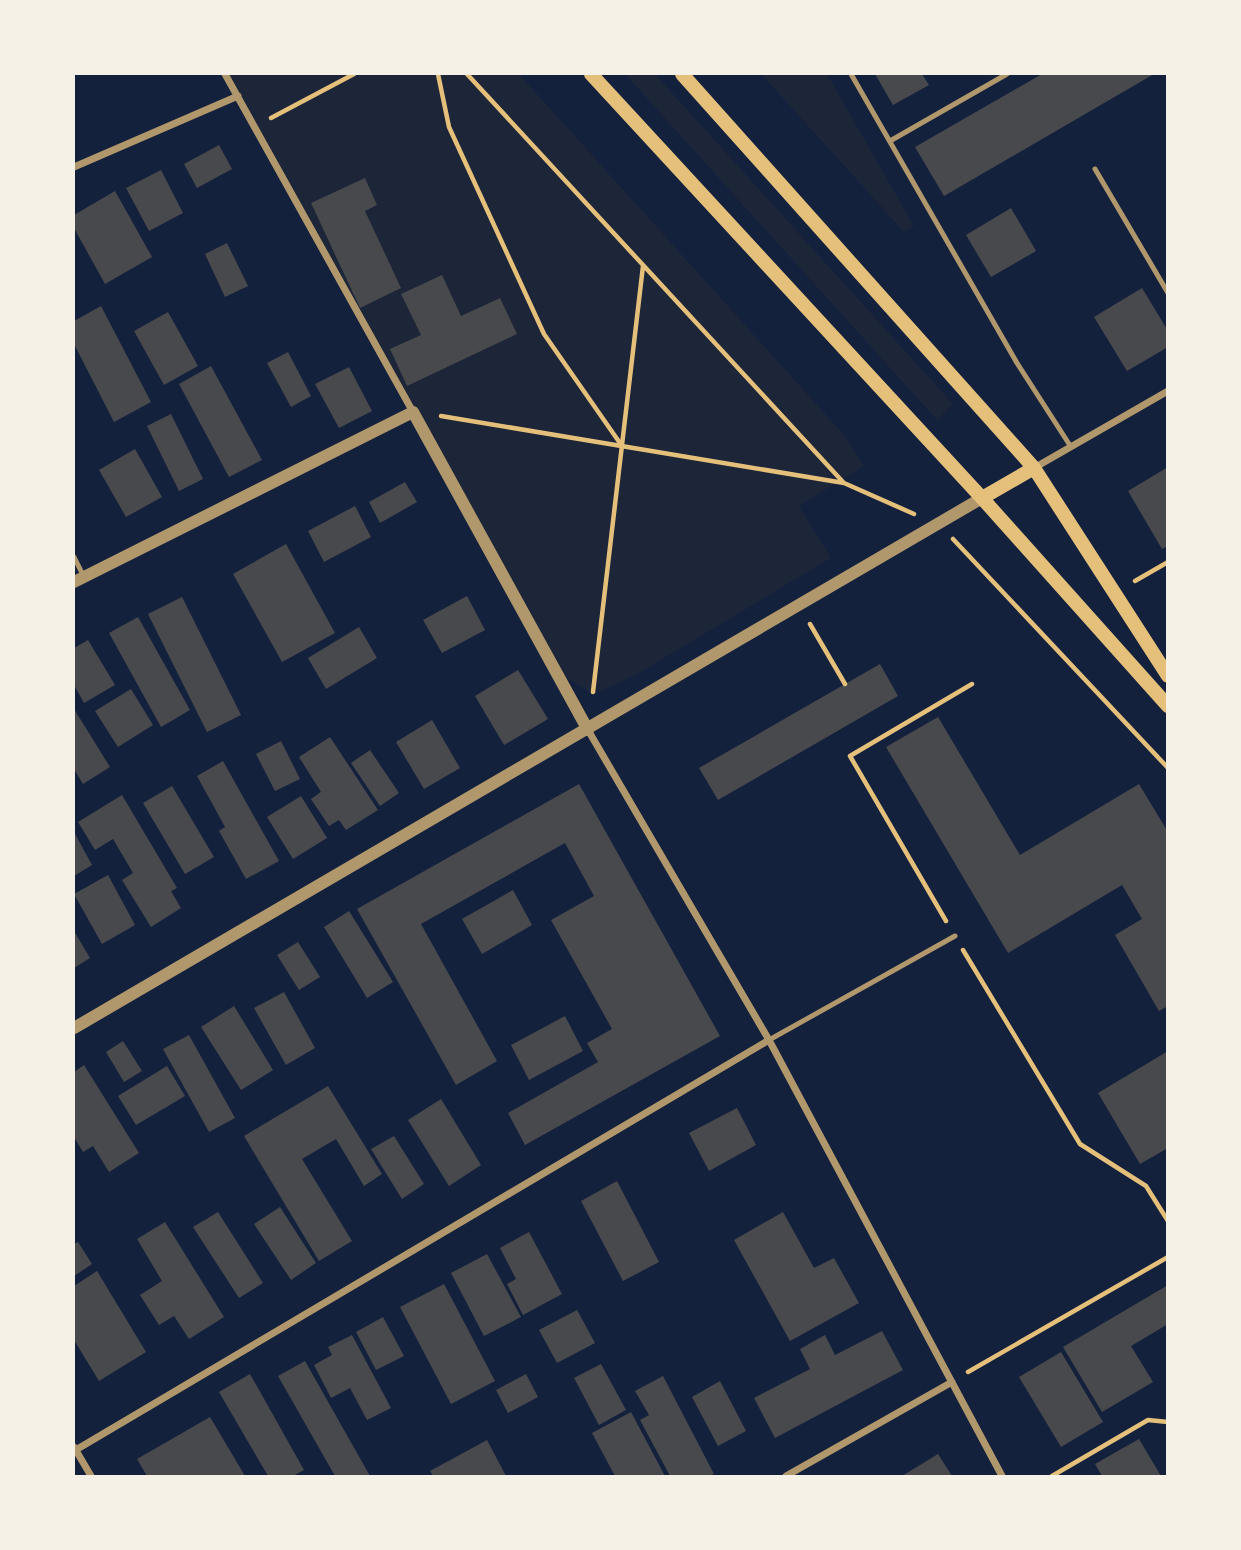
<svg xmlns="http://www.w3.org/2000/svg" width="1241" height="1550" viewBox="0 0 1241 1550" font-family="'Alegreya Sans',sans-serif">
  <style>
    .green { fill: #1d2539 }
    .building { fill: #48494c }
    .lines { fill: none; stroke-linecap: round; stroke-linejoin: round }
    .path { stroke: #e5c07b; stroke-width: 4.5 }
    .service { stroke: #b1986c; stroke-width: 5 }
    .minor { stroke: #b1986c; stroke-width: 7 }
    .tertiary { stroke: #b1986c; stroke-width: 12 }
    .secondary { stroke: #e5c07b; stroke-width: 14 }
  </style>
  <rect width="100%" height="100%" fill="#14213d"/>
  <!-- green -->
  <path class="green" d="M 225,74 L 519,74 L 845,436 L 864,466 L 799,506 L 831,558 L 634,676 L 594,694 L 563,676 Z
    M 625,74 L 655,74 L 953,404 L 937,420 Z
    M 761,74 L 827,74 L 914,226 L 904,232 Z"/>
  <!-- building -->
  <path class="building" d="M 875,74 L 922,74 L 929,85 L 893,105 Z
    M 1042,74 L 1154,74 L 944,196 L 915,147 Z
    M 219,145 L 232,169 L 197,188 L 184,164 Z
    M 161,170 L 183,213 L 149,231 L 126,188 Z
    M 365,178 L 377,205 L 365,211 L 401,288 L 360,308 L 311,203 Z
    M 115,191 L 152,257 L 105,284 L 74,228 L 74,215 Z
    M 1011,208 L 1036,251 L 991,277 L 966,235 Z
    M 227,243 L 248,286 L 225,297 L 205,254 Z
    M 442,275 L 461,316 L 500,298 L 517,334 L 407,386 L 390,349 L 421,335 L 401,294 Z
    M 1142,288 L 1168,331 L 1168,347 L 1127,371 L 1094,317 Z
    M 101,306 L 151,402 L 114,422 L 74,344 L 74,321 Z
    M 168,312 L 198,366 L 164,385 L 134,331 Z
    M 288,352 L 311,396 L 291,407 L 267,363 Z
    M 211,366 L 262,460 L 229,477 L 179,384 Z
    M 349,367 L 372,411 L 339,428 L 315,384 Z
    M 171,414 L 203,479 L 179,491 L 147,426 Z
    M 135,449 L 162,497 L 126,517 L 99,470 Z
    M 1168,467 L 1168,546 L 1162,549 L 1128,491 Z
    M 405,482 L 417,502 L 380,523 L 369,502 Z
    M 355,506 L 371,537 L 324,562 L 308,531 Z
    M 286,544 L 335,633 L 282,662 L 233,574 Z
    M 467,596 L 485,630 L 442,653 L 423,620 Z
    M 182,597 L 241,715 L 207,732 L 148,614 Z
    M 138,617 L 190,710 L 161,727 L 109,633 Z
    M 359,627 L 377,658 L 326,689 L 308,658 Z
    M 88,640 L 115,685 L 84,703 L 74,685 L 74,648 Z
    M 880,664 L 898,696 L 718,800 L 699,768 Z
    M 518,670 L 548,719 L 504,745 L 475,696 Z
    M 131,689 L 153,725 L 118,747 L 95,711 Z
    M 74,709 L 110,767 L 83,784 L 74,769 Z
    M 938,717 L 1020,855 L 1139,784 L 1168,832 L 1168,1006 L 1159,1011 L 1115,935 L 1142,919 L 1122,885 L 1008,953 L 886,747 Z
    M 432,720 L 460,768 L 424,789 L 396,742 Z
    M 330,737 L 378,810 L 346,830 L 339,820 L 329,826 L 311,799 L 321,792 L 299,757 Z
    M 281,741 L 300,779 L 275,791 L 256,754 Z
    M 370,750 L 399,793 L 380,806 L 351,763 Z
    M 223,761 L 279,861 L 246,879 L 219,831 L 225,827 L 197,776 Z
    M 579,784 L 720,1036 L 525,1145 L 508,1113 L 598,1062 L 587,1043 L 612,1029 L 551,920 L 594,896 L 565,843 L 421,924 L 497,1061 L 456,1085 L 357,909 Z
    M 172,786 L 214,857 L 185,874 L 143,803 Z
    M 122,795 L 177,888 L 171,891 L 181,908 L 151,927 L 122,880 L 133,873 L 113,839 L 95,850 L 78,822 Z
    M 301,796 L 327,838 L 293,859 L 267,817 Z
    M 74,832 L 92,865 L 74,876 Z
    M 108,875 L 135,925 L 102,944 L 74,894 Z
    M 513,890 L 532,925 L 482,954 L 462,919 Z
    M 349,911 L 393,982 L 367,998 L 324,927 Z
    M 74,931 L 90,958 L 74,968 Z
    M 298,942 L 320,977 L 299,990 L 277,955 Z
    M 284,992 L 315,1048 L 286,1065 L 254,1008 Z
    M 234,1006 L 273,1070 L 241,1090 L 201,1027 Z
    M 565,1016 L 583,1051 L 529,1080 L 511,1045 Z
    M 189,1035 L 235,1118 L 209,1132 L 163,1049 Z
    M 123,1041 L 142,1071 L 124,1082 L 106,1052 Z
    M 1168,1051 L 1168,1148 L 1140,1164 L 1098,1093 Z
    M 84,1065 L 139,1153 L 109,1172 L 93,1146 L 83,1152 L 74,1137 L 74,1072 Z
    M 167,1066 L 185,1096 L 136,1125 L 118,1096 Z
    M 328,1086 L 382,1174 L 364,1186 L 336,1139 L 302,1159 L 352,1241 L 319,1261 L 244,1136 Z
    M 441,1099 L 481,1165 L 449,1186 L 408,1120 Z
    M 737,1108 L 756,1145 L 709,1171 L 689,1133 Z
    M 394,1136 L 424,1184 L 402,1199 L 371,1149 Z
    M 617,1181 L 659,1262 L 623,1281 L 581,1201 Z
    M 280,1207 L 316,1263 L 291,1280 L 254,1224 Z
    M 218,1212 L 263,1283 L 239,1298 L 193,1227 Z
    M 783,1212 L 814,1268 L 834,1258 L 859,1303 L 790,1341 L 734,1240 Z
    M 165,1222 L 224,1317 L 189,1339 L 174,1316 L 159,1325 L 140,1295 L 162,1281 L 137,1239 Z
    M 529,1232 L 562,1294 L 523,1315 L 507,1284 L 516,1279 L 500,1248 Z
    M 78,1242 L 92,1264 L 74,1276 L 74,1244 Z
    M 487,1254 L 521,1317 L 484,1336 L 451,1273 Z
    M 97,1271 L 146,1352 L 99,1381 L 74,1340 L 74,1286 Z
    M 444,1284 L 495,1381 L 451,1404 L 400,1307 Z
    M 1168,1285 L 1168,1324 L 1131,1346 L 1153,1382 L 1102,1412 L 1063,1347 Z
    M 577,1310 L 595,1343 L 557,1363 L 539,1330 Z
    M 383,1317 L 404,1356 L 376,1370 L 356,1332 Z
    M 882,1331 L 903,1370 L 775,1438 L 754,1398 L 810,1369 L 800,1349 L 825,1335 L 835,1355 Z
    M 352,1335 L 391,1408 L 367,1420 L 350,1388 L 331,1398 L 314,1365 L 332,1355 L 328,1347 Z
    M 1061,1352 L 1103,1422 L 1061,1447 L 1019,1377 Z
    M 305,1361 L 370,1476 L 335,1476 L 278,1376 Z
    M 601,1364 L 626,1410 L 599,1425 L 574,1378 Z
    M 250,1374 L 304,1470 L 293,1476 L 268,1476 L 219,1392 Z
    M 526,1374 L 538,1397 L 508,1413 L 496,1390 Z
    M 663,1376 L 714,1474 L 708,1476 L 670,1476 L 640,1420 L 649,1415 L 635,1391 Z
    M 720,1381 L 746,1431 L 718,1446 L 692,1397 Z
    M 631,1412 L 665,1476 L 615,1476 L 592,1433 Z
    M 210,1417 L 245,1476 L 147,1476 L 137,1459 Z
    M 1139,1439 L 1161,1476 L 1102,1476 L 1095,1464 Z
    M 487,1440 L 506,1476 L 433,1476 L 430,1471 Z
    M 938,1454 L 952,1476 L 902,1476 Z"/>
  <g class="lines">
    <!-- path -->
    <path class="path" d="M 438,74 L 449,127 L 544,334 L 622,446
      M 467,74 L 843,482
      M 271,118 L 354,74
      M 441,416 L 844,483 L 914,514
      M 953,539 L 1168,768
      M 1135,581 L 1168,562
      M 810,624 L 845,684
      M 593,692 L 643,266
      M 946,921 L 850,756 L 972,684
      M 963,950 L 1080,1144 L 1146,1186 L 1168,1221
      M 968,1372 L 1168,1257
      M 1052,1476 L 1148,1420 L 1168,1422"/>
    <!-- service -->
    <path class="service" d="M 851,74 L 1017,363 L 1071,447
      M 890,141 L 1007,74
      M 1095,169 L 1168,293
      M 74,557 L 84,577
      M 769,1040 L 955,936"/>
    <!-- minor -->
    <path class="minor" d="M 225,74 L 413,412
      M 74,167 L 238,96
      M 1034,468 L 1168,391
      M 588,730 L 769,1040 L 1002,1476
      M 74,1447 L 91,1476
      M 74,1451 L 769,1040
      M 786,1476 L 952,1382"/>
    <!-- tertiary -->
    <path class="tertiary" d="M 74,582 L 413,412 L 588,730
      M 74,1028 L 982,498"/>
    <!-- secondary -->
    <path class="secondary" d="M 591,74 L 982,498 L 1168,706
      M 682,74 L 1034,468 L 1168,676
      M 982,498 L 1034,468"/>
  </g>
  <!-- border -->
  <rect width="1241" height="1550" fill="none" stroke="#f6f1e7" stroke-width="150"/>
</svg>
